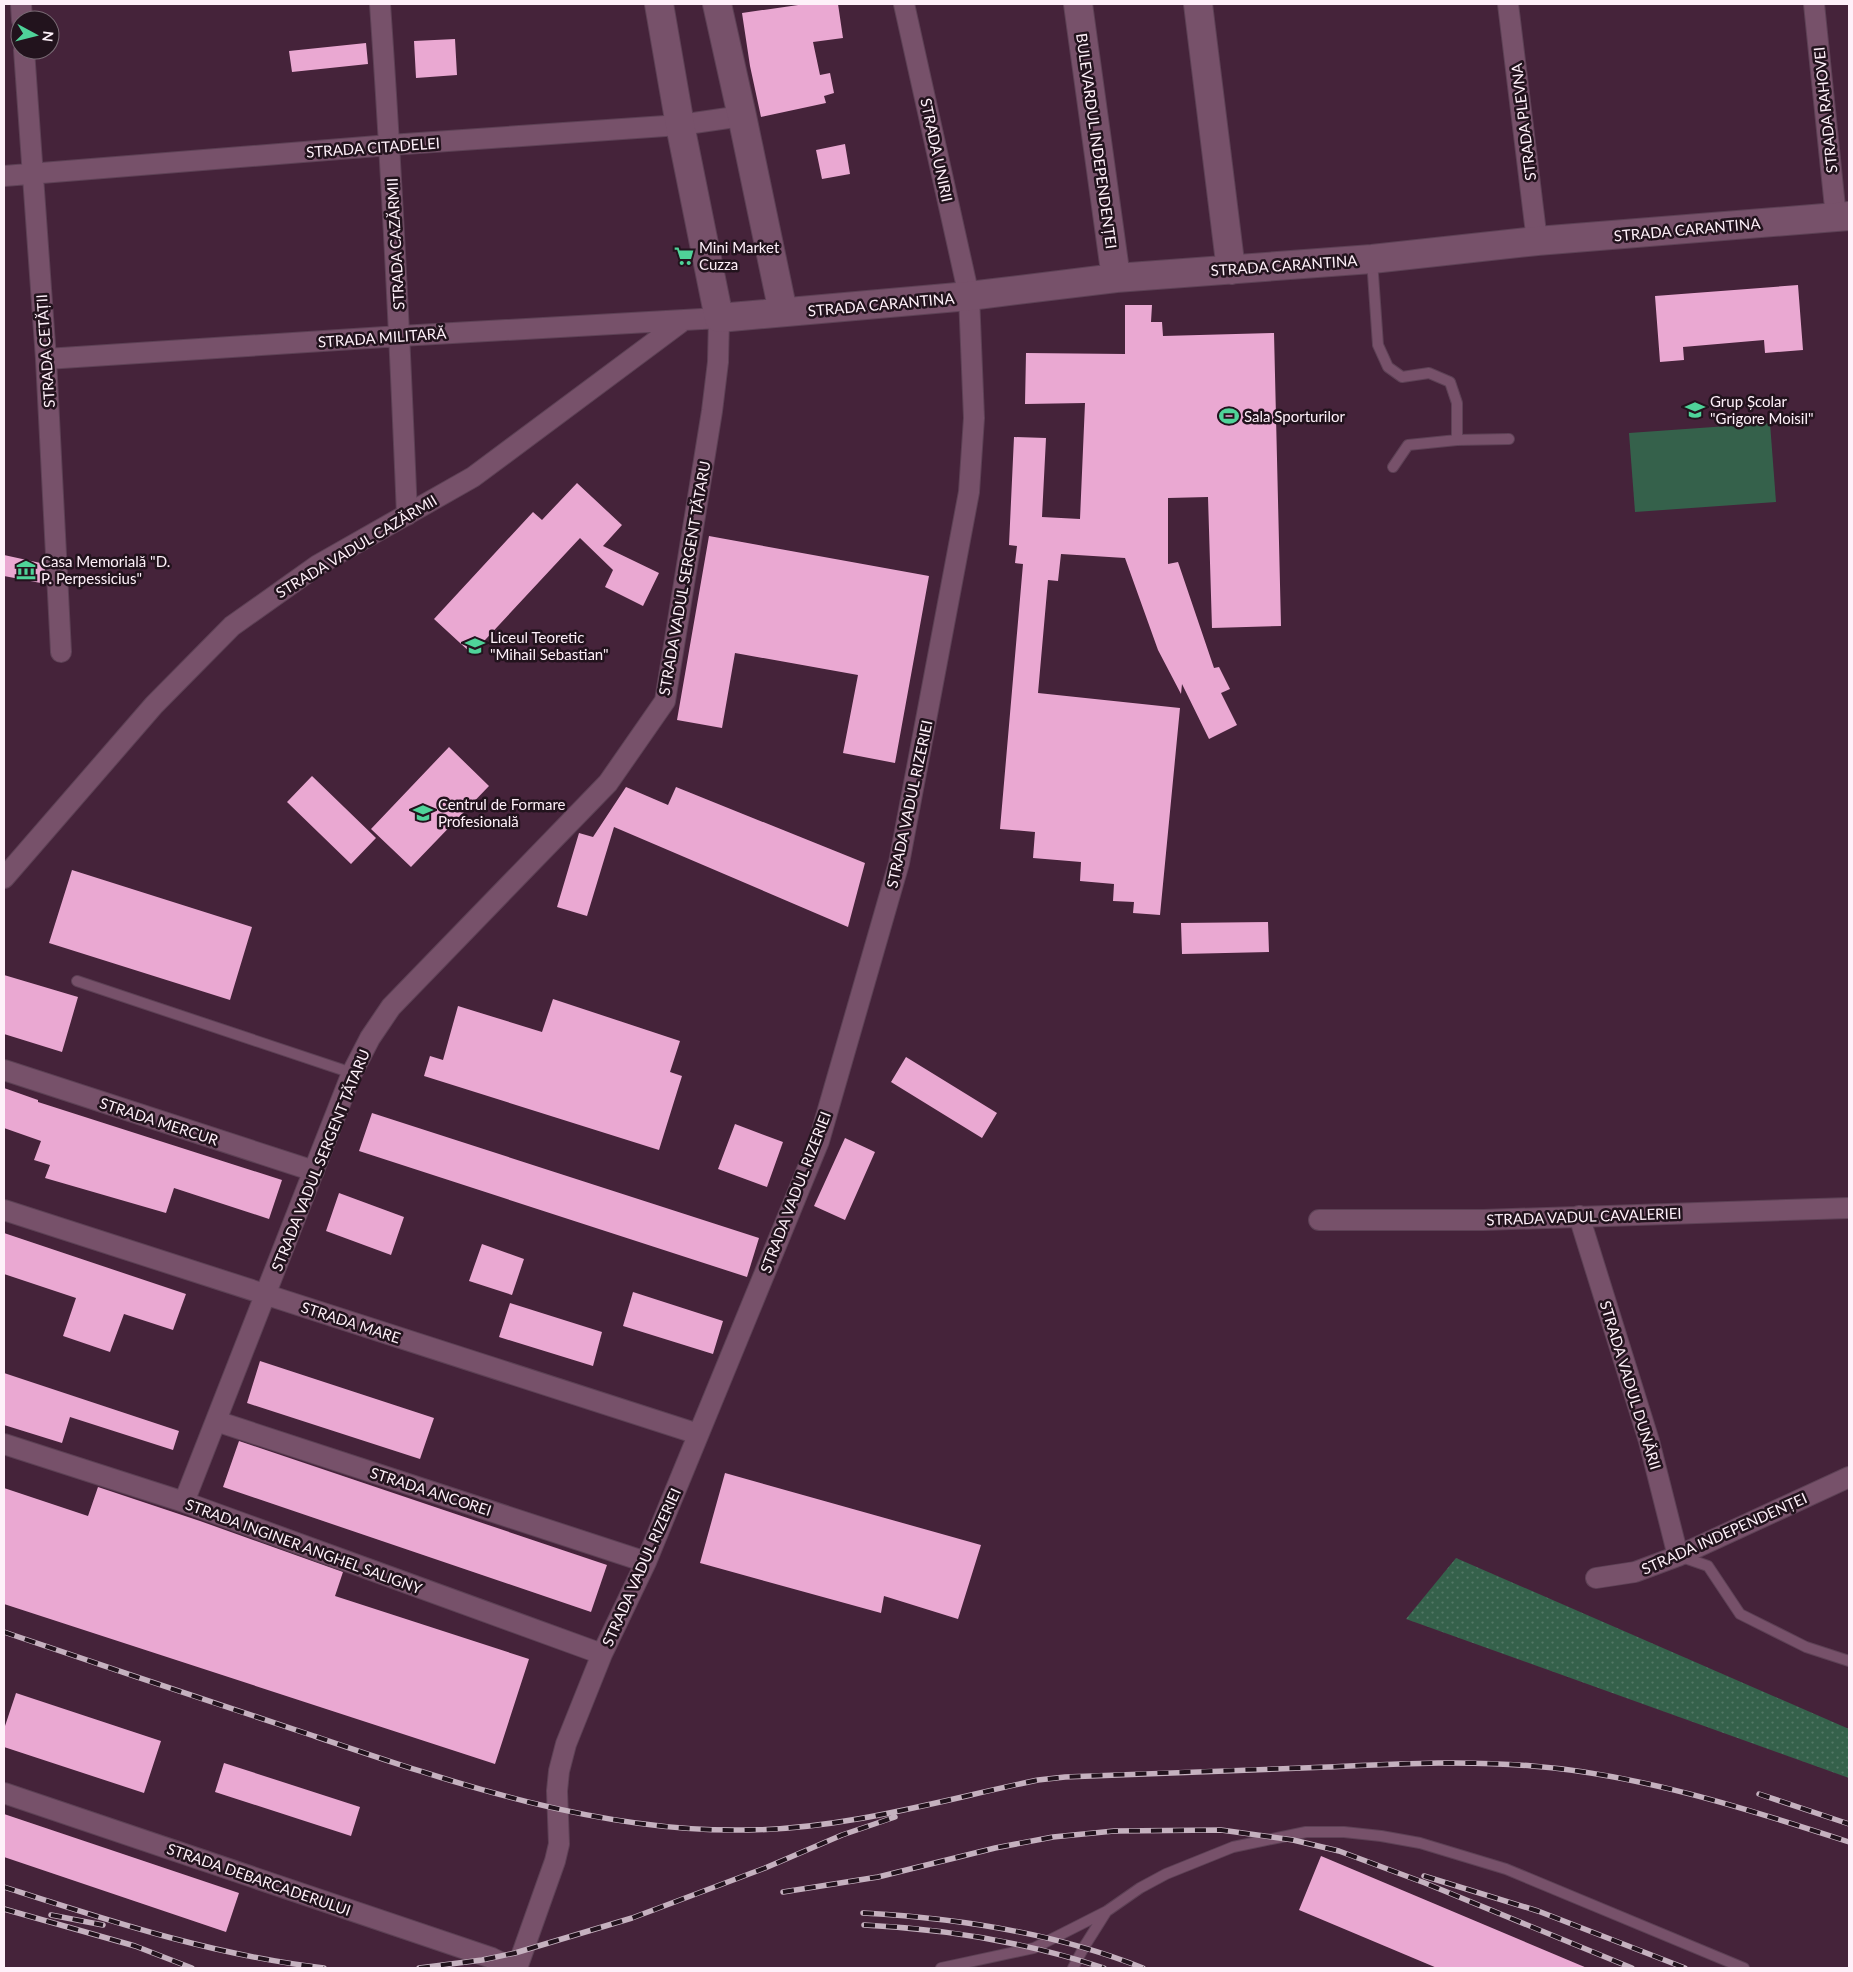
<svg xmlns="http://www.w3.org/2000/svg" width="1853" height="1972" viewBox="0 0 1853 1972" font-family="Lato,sans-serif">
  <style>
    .grass { fill: url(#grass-dots) }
    .garden { fill: #35614b }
    .building { fill: #eaa8d2 }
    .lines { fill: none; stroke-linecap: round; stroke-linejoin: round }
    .lane-casing { stroke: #5d4155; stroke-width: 12 }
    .street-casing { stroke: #5d4155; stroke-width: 22 }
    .secondary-casing { stroke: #5d4155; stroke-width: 30 }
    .lane { stroke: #77516a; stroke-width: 10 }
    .street { stroke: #77516a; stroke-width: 20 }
    .secondary { stroke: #77516a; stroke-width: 28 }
    .rail-casing { stroke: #c5b1bf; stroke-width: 5.5 }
    .rail { stroke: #22131d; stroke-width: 4; stroke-dasharray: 11; stroke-linecap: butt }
    .labels { text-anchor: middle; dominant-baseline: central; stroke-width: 5; stroke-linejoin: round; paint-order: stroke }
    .street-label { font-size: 15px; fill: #fef0f9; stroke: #22131d }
    .poi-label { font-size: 15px; fill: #fef0f9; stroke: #22131d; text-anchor: start }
  </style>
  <defs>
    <pattern id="grass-dots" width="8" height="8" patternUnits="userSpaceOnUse" patternTransform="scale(1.25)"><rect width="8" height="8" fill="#35614b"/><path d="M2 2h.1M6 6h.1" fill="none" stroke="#537866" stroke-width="1.8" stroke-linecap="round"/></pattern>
  </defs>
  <rect width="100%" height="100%" fill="#45233a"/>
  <!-- grass -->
  <path class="grass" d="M 1456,1558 L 1849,1729 L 1849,1778 L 1406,1619 Z"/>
  <!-- garden -->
  <path class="garden" d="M 1770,423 L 1776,502 L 1635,512 L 1629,433 Z"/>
  <!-- building -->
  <path class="building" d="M 805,4 L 838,4 L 843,38 L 813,42 L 820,75 L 830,73 L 834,93 L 824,96 L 826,103 L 761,117 L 750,66 L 742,13 Z
    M 455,39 L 457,75 L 416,78 L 414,41 Z
    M 366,43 L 368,64 L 292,72 L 289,51 Z
    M 845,144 L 850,174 L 822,179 L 816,150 Z
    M 1798,285 L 1803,350 L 1765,353 L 1764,340 L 1683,347 L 1684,360 L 1660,362 L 1655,296 Z
    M 1125,305 L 1152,305 L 1151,322 L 1162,322 L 1163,336 L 1274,333 L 1281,626 L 1212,628 L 1208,497 L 1168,498 L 1168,564 L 1178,562 L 1214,668 L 1219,667 L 1230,689 L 1221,693 L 1237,725 L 1209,739 L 1182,684 L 1181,694 L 1158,650 L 1125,558 L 1061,554 L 1058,581 L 1048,580 L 1038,693 L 1180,708 L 1160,915 L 1133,913 L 1134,902 L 1113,901 L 1114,884 L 1080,881 L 1081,862 L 1033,858 L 1035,832 L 1000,829 L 1023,564 L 1015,563 L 1017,546 L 1009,545 L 1014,437 L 1046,438 L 1042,517 L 1080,519 L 1085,403 L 1025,404 L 1026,353 L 1125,354 Z
    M 577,483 L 622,525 L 603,546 L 659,573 L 643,606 L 605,587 L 613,570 L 580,538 L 472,654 L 434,619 L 533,512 L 542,520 Z
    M 709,536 L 929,576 L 895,763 L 843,753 L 858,675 L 735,653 L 722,728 L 677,720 Z
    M 4,555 L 45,564 L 46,584 L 4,576 Z
    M 449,747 L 489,786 L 411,867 L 371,829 Z
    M 312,776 L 376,838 L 351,864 L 287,802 Z
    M 626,787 L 668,805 L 676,787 L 865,863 L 848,927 L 614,827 L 587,916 L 557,907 L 579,833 L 593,837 Z
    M 72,870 L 252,927 L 230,1000 L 49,943 Z
    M 1268,922 L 1269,952 L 1182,954 L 1181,923 Z
    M 4,975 L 78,997 L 62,1052 L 4,1034 Z
    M 553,999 L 680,1041 L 670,1072 L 682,1076 L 659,1150 L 424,1076 L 430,1056 L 443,1060 L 458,1006 L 542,1032 Z
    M 906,1057 L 997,1113 L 982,1138 L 891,1082 Z
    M 4,1088 L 38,1100 L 38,1102 L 282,1180 L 269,1219 L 174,1188 L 166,1213 L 45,1178 L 50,1165 L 34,1160 L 41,1141 L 4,1128 Z
    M 372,1113 L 759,1238 L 747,1277 L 359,1151 Z
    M 735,1124 L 783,1142 L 767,1187 L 718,1169 Z
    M 845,1138 L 875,1152 L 845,1220 L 814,1206 Z
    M 339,1193 L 404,1217 L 391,1255 L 326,1231 Z
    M 4,1233 L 186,1294 L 173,1330 L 124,1314 L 110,1352 L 63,1336 L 76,1298 L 4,1274 Z
    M 482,1244 L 524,1259 L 512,1295 L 469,1281 Z
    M 633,1292 L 723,1321 L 713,1354 L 623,1326 Z
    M 510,1303 L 602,1332 L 593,1366 L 499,1337 Z
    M 260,1361 L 434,1418 L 420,1459 L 247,1403 Z
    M 4,1373 L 179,1431 L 173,1450 L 70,1417 L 62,1443 L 4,1425 Z
    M 239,1441 L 607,1565 L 591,1612 L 223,1487 Z
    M 725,1473 L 981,1545 L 958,1619 L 884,1596 L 881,1613 L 700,1563 Z
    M 98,1487 L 200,1521 L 343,1572 L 335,1596 L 529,1659 L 495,1764 L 4,1604 L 4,1488 L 88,1516 Z
    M 16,1693 L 161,1741 L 144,1793 L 4,1747 L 4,1729 Z
    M 224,1763 L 360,1807 L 351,1836 L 215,1792 Z
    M 4,1814 L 239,1893 L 226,1932 L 4,1857 Z
    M 1321,1856 L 1587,1968 L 1437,1968 L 1299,1910 Z"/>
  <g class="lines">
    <defs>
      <path id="lane" d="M 1372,260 L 1378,345 L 1388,367 L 1402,377 L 1429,373 L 1450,382 L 1457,403 L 1457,440 L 1408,445 L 1393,467
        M 1457,440 L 1509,439
        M 77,981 L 352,1073
        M 1679,1556 L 1708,1566 L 1740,1614 L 1806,1647 L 1849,1661
        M 941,1968 L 1034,1948 L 1107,1911 L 1140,1888 L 1166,1874 L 1233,1847 L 1306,1832 L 1344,1832 L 1381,1836 L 1420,1843 L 1506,1869 L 1744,1968
        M 1073,1968 L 1084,1947 L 1106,1912"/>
      <path id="street" d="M 21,4 L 22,20
        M 380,4 C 392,174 400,344 407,515
        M 1508,4 L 1537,241
        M 1814,4 L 1836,217
        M 24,50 L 46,359 L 61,652
        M 4,176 L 390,145 L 680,125 L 742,116
        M 46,359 L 400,336 L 719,318 L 718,362 L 712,411 L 665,701 L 608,783 L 391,1007 L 370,1038 L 352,1073 L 184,1502
        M 4,878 L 154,705 L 232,626 L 318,565 L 473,477 L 684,320
        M 4,1070 L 314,1171
        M 4,1210 L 698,1434
        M 1579,1216 L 1649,1441 L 1678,1556
        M 1319,1220 L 1483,1220 L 1849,1208
        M 216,1421 L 646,1562
        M 4,1444 L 184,1502 L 602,1654
        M 1596,1578 L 1635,1572 L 1678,1556 L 1849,1477
        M 4,1793 L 492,1958 L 512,1968
        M 517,1968 L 555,1861 L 559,1844 L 557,1791 L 559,1771 L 566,1744 L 602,1654 L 646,1562 L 819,1141 L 899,863 L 969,492 L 974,418 L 969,296 L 904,4"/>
      <path id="secondary" d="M 659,4 L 680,125 L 719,318 L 969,296 L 1116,278 L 1372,259 L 1537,241 L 1849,216
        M 717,4 L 742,116 L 783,312
        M 1078,4 L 1116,278
        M 1198,4 L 1231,270"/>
    </defs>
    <!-- lane casing -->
    <use href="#lane" class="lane-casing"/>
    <!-- street casing -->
    <use href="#street" class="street-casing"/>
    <!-- secondary casing -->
    <use href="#secondary" class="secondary-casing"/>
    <!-- lane -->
    <use href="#lane" class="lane"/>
    <!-- street -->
    <use href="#street" class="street"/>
    <!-- secondary -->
    <use href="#secondary" class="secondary"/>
    <defs>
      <path id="rail" d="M 4,1632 C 107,1667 211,1702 314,1736 C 453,1783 600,1833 748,1830 C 846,1829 942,1800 1038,1780 L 1065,1777 C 1152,1773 1240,1770 1328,1767 C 1395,1764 1464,1760 1532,1766 C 1638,1774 1748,1809 1849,1842
        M 1759,1794 L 1849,1824
        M 1424,1876 L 1538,1911 L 1685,1968
        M 4,1887 C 110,1921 212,1955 324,1968
        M 783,1892 L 878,1877 L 995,1848 L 1053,1837 L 1114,1831 L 1221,1830 L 1293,1840 L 1339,1851 L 1425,1883 L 1632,1968
        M 4,1909 L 135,1946 L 192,1968
        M 863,1913 C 958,1918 1055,1933 1143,1968
        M 51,1915 L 103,1925
        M 864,1925 C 946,1929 1026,1942 1104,1968
        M 419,1968 L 482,1960 L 515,1953 L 632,1918 L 765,1868 L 842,1835 L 895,1817"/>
    </defs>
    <!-- rail casing -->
    <use href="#rail" class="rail-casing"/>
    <!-- rail -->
    <use href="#rail" class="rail"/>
  </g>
  <!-- icons -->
  <defs>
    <symbol id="supermarket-bare" viewBox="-9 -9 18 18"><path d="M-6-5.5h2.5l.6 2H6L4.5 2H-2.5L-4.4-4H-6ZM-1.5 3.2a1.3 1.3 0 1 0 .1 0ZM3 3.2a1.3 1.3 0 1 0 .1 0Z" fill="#4fd399" stroke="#22131d" stroke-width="2.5" paint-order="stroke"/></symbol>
    <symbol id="university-bare" viewBox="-9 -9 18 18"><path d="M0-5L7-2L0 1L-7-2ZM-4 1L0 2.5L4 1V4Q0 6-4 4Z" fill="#4fd399" stroke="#22131d" stroke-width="2.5" paint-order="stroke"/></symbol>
    <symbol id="stadium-bare" viewBox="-9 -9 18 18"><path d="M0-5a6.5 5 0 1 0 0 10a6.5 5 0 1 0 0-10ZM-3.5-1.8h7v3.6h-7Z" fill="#4fd399" stroke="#22131d" stroke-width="2.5" paint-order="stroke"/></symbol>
    <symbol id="museum-bare" viewBox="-9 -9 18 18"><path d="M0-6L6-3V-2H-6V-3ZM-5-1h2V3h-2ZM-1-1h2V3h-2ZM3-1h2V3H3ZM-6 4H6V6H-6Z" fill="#4fd399" stroke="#22131d" stroke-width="2.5" paint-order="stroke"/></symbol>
  </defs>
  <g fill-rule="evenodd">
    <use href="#supermarket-bare" x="670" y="242" width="28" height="28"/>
    <use href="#university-bare" x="1681" y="396" width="28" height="28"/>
    <use href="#stadium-bare" x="1215" y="402" width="28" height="28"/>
    <use href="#museum-bare" x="12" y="556" width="28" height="28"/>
    <use href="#university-bare" x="461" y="632" width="28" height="28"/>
    <use href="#university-bare" x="409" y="799" width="28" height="28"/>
  </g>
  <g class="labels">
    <!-- street labels -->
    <g class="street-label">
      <text transform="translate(1825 110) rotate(-96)">STRADA RAHOVEI</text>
      <text transform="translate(1523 122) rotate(-97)">STRADA PLEVNA</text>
      <text transform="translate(1097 141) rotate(82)">BULEVARDUL INDEPENDENȚEI</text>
      <text transform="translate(373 147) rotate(-4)">STRADA CITADELEI</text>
      <text transform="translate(937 150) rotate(78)">STRADA UNIRII</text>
      <text transform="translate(1687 229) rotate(-5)">STRADA CARANTINA</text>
      <text transform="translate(395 244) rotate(-93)">STRADA CAZĂRMII</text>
      <text transform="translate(1284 265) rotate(-4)">STRADA CARANTINA</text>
      <text transform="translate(881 304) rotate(-5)">STRADA CARANTINA</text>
      <text transform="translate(382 337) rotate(-4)">STRADA MILITARĂ</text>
      <text transform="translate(45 351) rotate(-94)">STRADA CETĂȚII</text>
      <text transform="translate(356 546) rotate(-31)">STRADA VADUL CAZĂRMII</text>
      <text transform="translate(684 578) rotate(-80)">STRADA VADUL SERGENT TĂTARU</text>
      <text transform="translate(909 804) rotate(-78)">STRADA VADUL RIZERIEI</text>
      <text transform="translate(159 1121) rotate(18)">STRADA MERCUR</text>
      <text transform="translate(320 1160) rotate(-68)">STRADA VADUL SERGENT TĂTARU</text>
      <text transform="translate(795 1192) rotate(-69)">STRADA VADUL RIZERIEI</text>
      <text transform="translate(1584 1216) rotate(-2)">STRADA VADUL CAVALERIEI</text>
      <text transform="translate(351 1322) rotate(18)">STRADA MARE</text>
      <text transform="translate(1631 1385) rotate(73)">STRADA VADUL DUNĂRII</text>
      <text transform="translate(431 1491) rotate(18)">STRADA ANCOREI</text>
      <text transform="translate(1724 1533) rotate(-24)">STRADA INDEPENDENȚEI</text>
      <text transform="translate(304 1546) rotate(20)">STRADA INGINER ANGHEL SALIGNY</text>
      <text transform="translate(641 1567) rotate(-66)">STRADA VADUL RIZERIEI</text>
      <text transform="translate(259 1879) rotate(19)">STRADA DEBARCADERULUI</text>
    </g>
    <!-- poi labels -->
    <g class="poi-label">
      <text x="699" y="247">Mini Market<tspan x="699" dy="17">Cuzza</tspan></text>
      <text x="1710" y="401">Grup Școlar<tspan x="1710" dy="17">"Grigore Moisil"</tspan></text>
      <text x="1244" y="416">Sala Sporturilor</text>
      <text x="41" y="561">Casa Memorială "D.<tspan x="41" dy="17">P. Perpessicius"</tspan></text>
      <text x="490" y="637">Liceul Teoretic<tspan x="490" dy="17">"Mihail Sebastian"</tspan></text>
      <text x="438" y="804">Centrul de Formare<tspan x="438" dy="17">Profesională</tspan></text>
    </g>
  </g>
  <!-- border -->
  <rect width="1853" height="1972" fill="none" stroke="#fef0f9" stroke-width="10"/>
  <!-- north arrow -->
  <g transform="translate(35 35) rotate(97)"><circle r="24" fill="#22131d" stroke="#7a6b75"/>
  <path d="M0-4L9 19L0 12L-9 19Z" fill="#4fd399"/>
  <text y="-8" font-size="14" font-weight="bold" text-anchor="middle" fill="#fef0f9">N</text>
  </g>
</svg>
